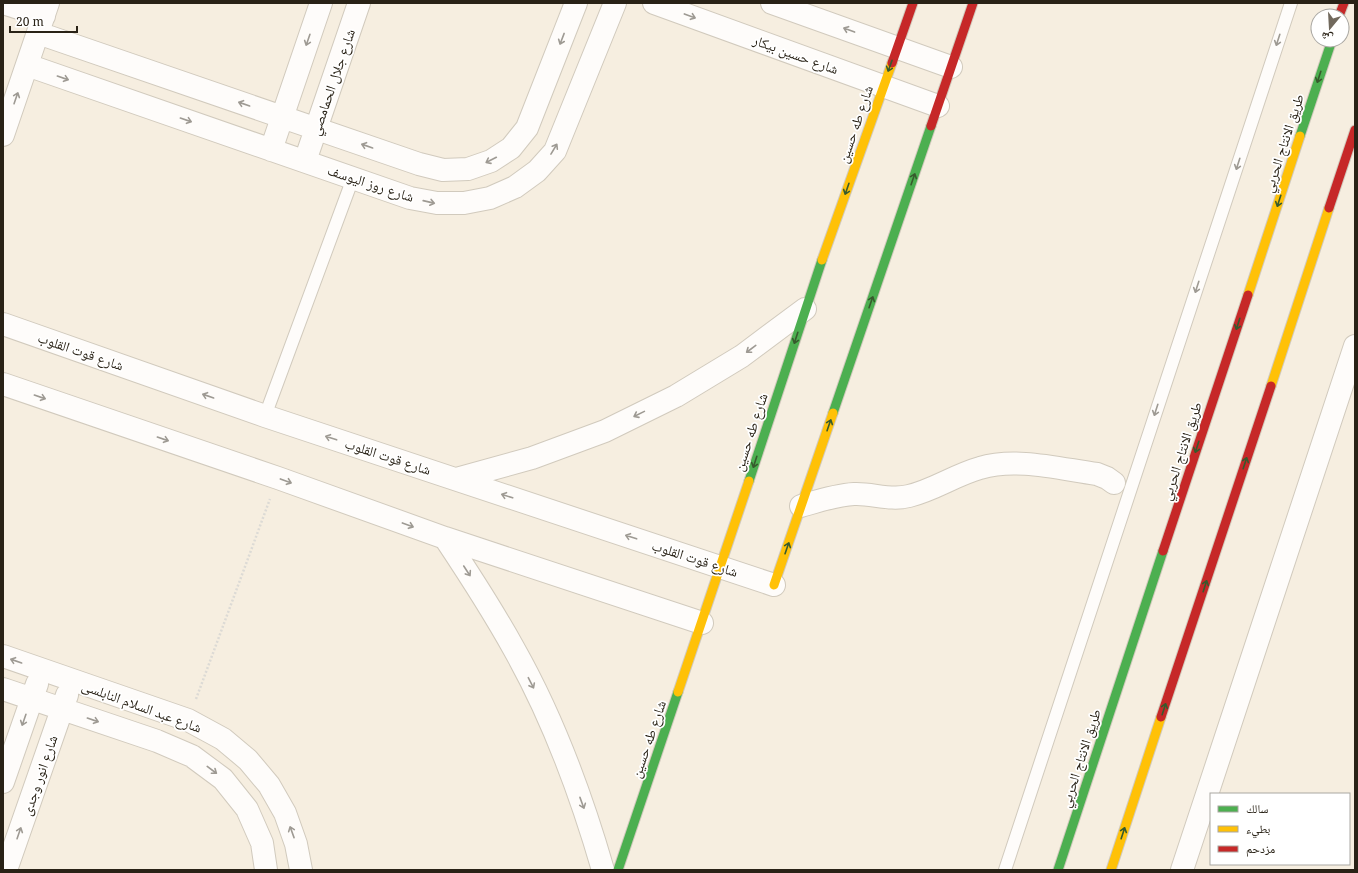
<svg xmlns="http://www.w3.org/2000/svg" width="1358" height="873" viewBox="0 0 1358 873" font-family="'Noto Serif','Noto Naskh Arabic',serif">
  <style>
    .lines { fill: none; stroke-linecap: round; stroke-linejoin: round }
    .lane-casing { stroke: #d1cabd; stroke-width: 14 }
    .street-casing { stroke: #d1cabd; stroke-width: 24 }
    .fast-casing { stroke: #d1cabd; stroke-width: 11 }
    .slow-casing { stroke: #d1cabd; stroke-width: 11 }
    .jam-casing { stroke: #d1cabd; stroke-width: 11 }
    .path { stroke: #dcdad5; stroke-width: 2.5; stroke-dasharray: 2 2; stroke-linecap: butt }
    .lane { stroke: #fefcfa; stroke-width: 12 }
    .street { stroke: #fefcfa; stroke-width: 22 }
    .fast { stroke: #4caf50; stroke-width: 9 }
    .slow { stroke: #ffc107; stroke-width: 9 }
    .jam { stroke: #c62828; stroke-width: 9 }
    .oneway { stroke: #9e9a93 }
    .oneway2 { stroke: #375a2d }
    .labels { text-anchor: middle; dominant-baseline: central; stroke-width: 3.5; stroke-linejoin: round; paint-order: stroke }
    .street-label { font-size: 14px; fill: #292216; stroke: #fff }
  </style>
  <rect width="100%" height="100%" fill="#f6eee0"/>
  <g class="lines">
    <defs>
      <path id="lane" d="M 265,416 L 353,178
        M 1005,870 L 1291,3"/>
      <path id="street" d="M 3,3 L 44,16
        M 654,3 L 938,106
        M 772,3 L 951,67
        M 38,33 L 419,164 L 443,170 L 468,169 L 491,161 L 511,148 L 527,128 L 576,3
        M 27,65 L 410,198 L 437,203 L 464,203 L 490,198 L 515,187 L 537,171 L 555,151 L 615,3
        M 3,135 L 48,3
        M 271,150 L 321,3
        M 305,161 L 359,3
        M 3,324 L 265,416 L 774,585
        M 3,384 L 278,478 L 445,538 L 702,623
        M 456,479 L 532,458 L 605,431 L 676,396 L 742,356 L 805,309
        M 801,506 C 818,501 836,495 854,494 C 872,493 890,501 909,496 C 934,490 955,475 980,468 C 1016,457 1060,469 1097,474 L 1107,478 L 1114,483
        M 445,538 C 469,574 493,611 514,649 C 553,718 581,794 603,870
        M 3,656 L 188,720 L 223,739 L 248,760 L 269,785 L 285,813 L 296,844 L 301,870
        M 3,689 L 157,741 L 192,756 L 223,779 L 247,809 L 262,843 L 266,870
        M 3,782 L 37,684
        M 6,870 L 67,695
        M 1182,870 L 1355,346"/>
      <path id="fast" d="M 1300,136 L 1332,40
        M 833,413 L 931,126
        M 749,481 L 822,260
        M 618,870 L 678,692
        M 1058,870 L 1163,551"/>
      <path id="slow" d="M 822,260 L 892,63
        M 1248,295 L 1300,136
        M 1271,386 L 1329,208
        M 774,585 L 833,413
        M 678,692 L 749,481
        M 1111,870 L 1161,717"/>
      <path id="jam" d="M 1339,16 L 1344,3
        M 892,63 L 913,3
        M 931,126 L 973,3
        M 1329,208 L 1355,130
        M 1163,551 L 1248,295
        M 1161,717 L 1271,386"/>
    </defs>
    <!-- lane casing -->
    <use href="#lane" class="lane-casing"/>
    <!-- street casing -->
    <use href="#street" class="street-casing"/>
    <!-- fast casing -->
    <use href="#fast" class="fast-casing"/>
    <!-- slow casing -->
    <use href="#slow" class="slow-casing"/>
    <!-- jam casing -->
    <use href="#jam" class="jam-casing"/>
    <!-- path -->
    <path class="path" d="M 196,699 L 270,499"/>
    <!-- lane -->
    <use href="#lane" class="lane"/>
    <!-- street -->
    <use href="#street" class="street"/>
    <!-- fast -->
    <use href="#fast" class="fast"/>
    <!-- slow -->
    <use href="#slow" class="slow"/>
    <!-- jam -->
    <use href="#jam" class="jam"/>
  </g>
  <!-- one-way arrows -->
  <defs><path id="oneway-shaft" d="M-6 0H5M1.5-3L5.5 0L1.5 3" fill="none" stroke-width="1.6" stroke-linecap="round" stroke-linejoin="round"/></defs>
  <g class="oneway">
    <use href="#oneway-shaft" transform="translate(690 16) rotate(20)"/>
    <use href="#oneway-shaft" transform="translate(849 30) rotate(-160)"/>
    <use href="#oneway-shaft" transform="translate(562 39) rotate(111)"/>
    <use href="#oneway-shaft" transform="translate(308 40) rotate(109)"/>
    <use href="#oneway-shaft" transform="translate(1278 40) rotate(108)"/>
    <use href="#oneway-shaft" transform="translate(63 78) rotate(19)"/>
    <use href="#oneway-shaft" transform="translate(16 98) rotate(-71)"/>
    <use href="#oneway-shaft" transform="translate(244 104) rotate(-161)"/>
    <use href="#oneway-shaft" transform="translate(186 120) rotate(19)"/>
    <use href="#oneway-shaft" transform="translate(367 146) rotate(-161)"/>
    <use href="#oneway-shaft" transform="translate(554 149) rotate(-59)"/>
    <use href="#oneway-shaft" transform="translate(491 160) rotate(153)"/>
    <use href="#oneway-shaft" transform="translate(1238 164) rotate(108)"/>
    <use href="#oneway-shaft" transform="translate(429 202) rotate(13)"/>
    <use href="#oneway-shaft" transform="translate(1197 287) rotate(108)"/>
    <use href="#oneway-shaft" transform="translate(751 349) rotate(143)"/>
    <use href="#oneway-shaft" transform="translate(208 396) rotate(-161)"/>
    <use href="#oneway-shaft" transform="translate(40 397) rotate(19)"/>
    <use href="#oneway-shaft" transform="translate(1156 410) rotate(108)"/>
    <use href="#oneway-shaft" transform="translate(639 414) rotate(154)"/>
    <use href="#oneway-shaft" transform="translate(331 438) rotate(-162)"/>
    <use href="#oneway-shaft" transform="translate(163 439) rotate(19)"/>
    <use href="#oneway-shaft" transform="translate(286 481) rotate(20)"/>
    <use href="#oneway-shaft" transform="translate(507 496) rotate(-162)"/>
    <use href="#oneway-shaft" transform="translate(408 525) rotate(20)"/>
    <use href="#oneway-shaft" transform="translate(631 537) rotate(-162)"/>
    <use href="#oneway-shaft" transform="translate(467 571) rotate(57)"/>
    <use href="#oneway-shaft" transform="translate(16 661) rotate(-161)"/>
    <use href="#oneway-shaft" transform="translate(531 683) rotate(63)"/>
    <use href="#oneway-shaft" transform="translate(24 720) rotate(109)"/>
    <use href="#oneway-shaft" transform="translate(93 720) rotate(19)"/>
    <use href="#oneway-shaft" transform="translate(212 770) rotate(37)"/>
    <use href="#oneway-shaft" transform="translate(582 803) rotate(70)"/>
    <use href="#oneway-shaft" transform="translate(292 832) rotate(-110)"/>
    <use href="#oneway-shaft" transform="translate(19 833) rotate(-71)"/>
  </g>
  <g class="oneway2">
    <use href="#oneway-shaft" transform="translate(890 66) rotate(110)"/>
    <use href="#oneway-shaft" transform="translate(1319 77) rotate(108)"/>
    <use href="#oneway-shaft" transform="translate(913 179) rotate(-71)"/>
    <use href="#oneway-shaft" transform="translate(847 189) rotate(109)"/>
    <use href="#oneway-shaft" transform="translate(1279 201) rotate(108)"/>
    <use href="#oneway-shaft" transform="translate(871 302) rotate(-71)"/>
    <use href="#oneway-shaft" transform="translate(1238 324) rotate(108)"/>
    <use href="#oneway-shaft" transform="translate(796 338) rotate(108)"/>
    <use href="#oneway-shaft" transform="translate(829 425) rotate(-71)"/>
    <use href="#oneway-shaft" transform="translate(1197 447) rotate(108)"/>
    <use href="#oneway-shaft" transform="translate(755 462) rotate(108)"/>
    <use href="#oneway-shaft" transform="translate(1245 463) rotate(-72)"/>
    <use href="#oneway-shaft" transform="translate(787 548) rotate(-71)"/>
    <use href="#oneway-shaft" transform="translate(1205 586) rotate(-72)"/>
    <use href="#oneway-shaft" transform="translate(1164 709) rotate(-72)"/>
    <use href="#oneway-shaft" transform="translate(1123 833) rotate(-72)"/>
  </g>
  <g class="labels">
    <!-- street labels -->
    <g class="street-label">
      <text transform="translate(796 54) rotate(20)">شارع حسين بيكار</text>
      <text transform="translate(332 82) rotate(-71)">شارع جلال الحمامصي</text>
      <text transform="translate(855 124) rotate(-71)">شارع طه حسين</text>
      <text transform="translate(1283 143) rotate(-72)">طريق الانتاج الحربي</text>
      <text transform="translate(371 183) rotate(18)">شارع روز اليوسف</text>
      <text transform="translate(81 351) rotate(19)">شارع قوت القلوب</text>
      <text transform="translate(750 432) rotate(-72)">شارع طه حسين</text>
      <text transform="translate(1181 451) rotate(-72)">طريق الانتاج الحربي</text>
      <text transform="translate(388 456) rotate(18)">شارع قوت القلوب</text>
      <text transform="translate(695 558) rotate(18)">شارع قوت القلوب</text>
      <text transform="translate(142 706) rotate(20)">شارع عبد السلام النابلسى</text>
      <text transform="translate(648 739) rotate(-71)">شارع طه حسين</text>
      <text transform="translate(1080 758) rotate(-72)">طريق الانتاج الحربي</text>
      <text transform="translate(39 775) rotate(-71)">شارع انور وجدى</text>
    </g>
  </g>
  <!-- border -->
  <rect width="1358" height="873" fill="none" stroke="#292216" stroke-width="8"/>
  <!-- legend -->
  <rect x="1210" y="793" width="140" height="72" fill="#ffffff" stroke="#a9a7a2"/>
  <rect x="1218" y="806" width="20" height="6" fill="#4caf50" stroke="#a9a7a2"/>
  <text x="1246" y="813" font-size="12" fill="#292216">سالك</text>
  <rect x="1218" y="826" width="20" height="6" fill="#ffc107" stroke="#a9a7a2"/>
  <text x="1246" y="833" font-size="12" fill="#292216">بطيء</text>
  <rect x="1218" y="846" width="20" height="6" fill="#c62828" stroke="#a9a7a2"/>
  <text x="1246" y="853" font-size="12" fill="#292216">مزدحم</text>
  <!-- north arrow -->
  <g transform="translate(1330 28) rotate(198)"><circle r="19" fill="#ffffff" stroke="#a9a7a2"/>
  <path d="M0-3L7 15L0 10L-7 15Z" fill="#71695d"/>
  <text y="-6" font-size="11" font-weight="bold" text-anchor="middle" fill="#292216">ش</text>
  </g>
  <!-- scale -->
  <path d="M10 26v6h67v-6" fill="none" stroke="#292216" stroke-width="2"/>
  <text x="16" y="26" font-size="12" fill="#292216" stroke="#ffffff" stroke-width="3" paint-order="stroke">20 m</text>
</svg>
